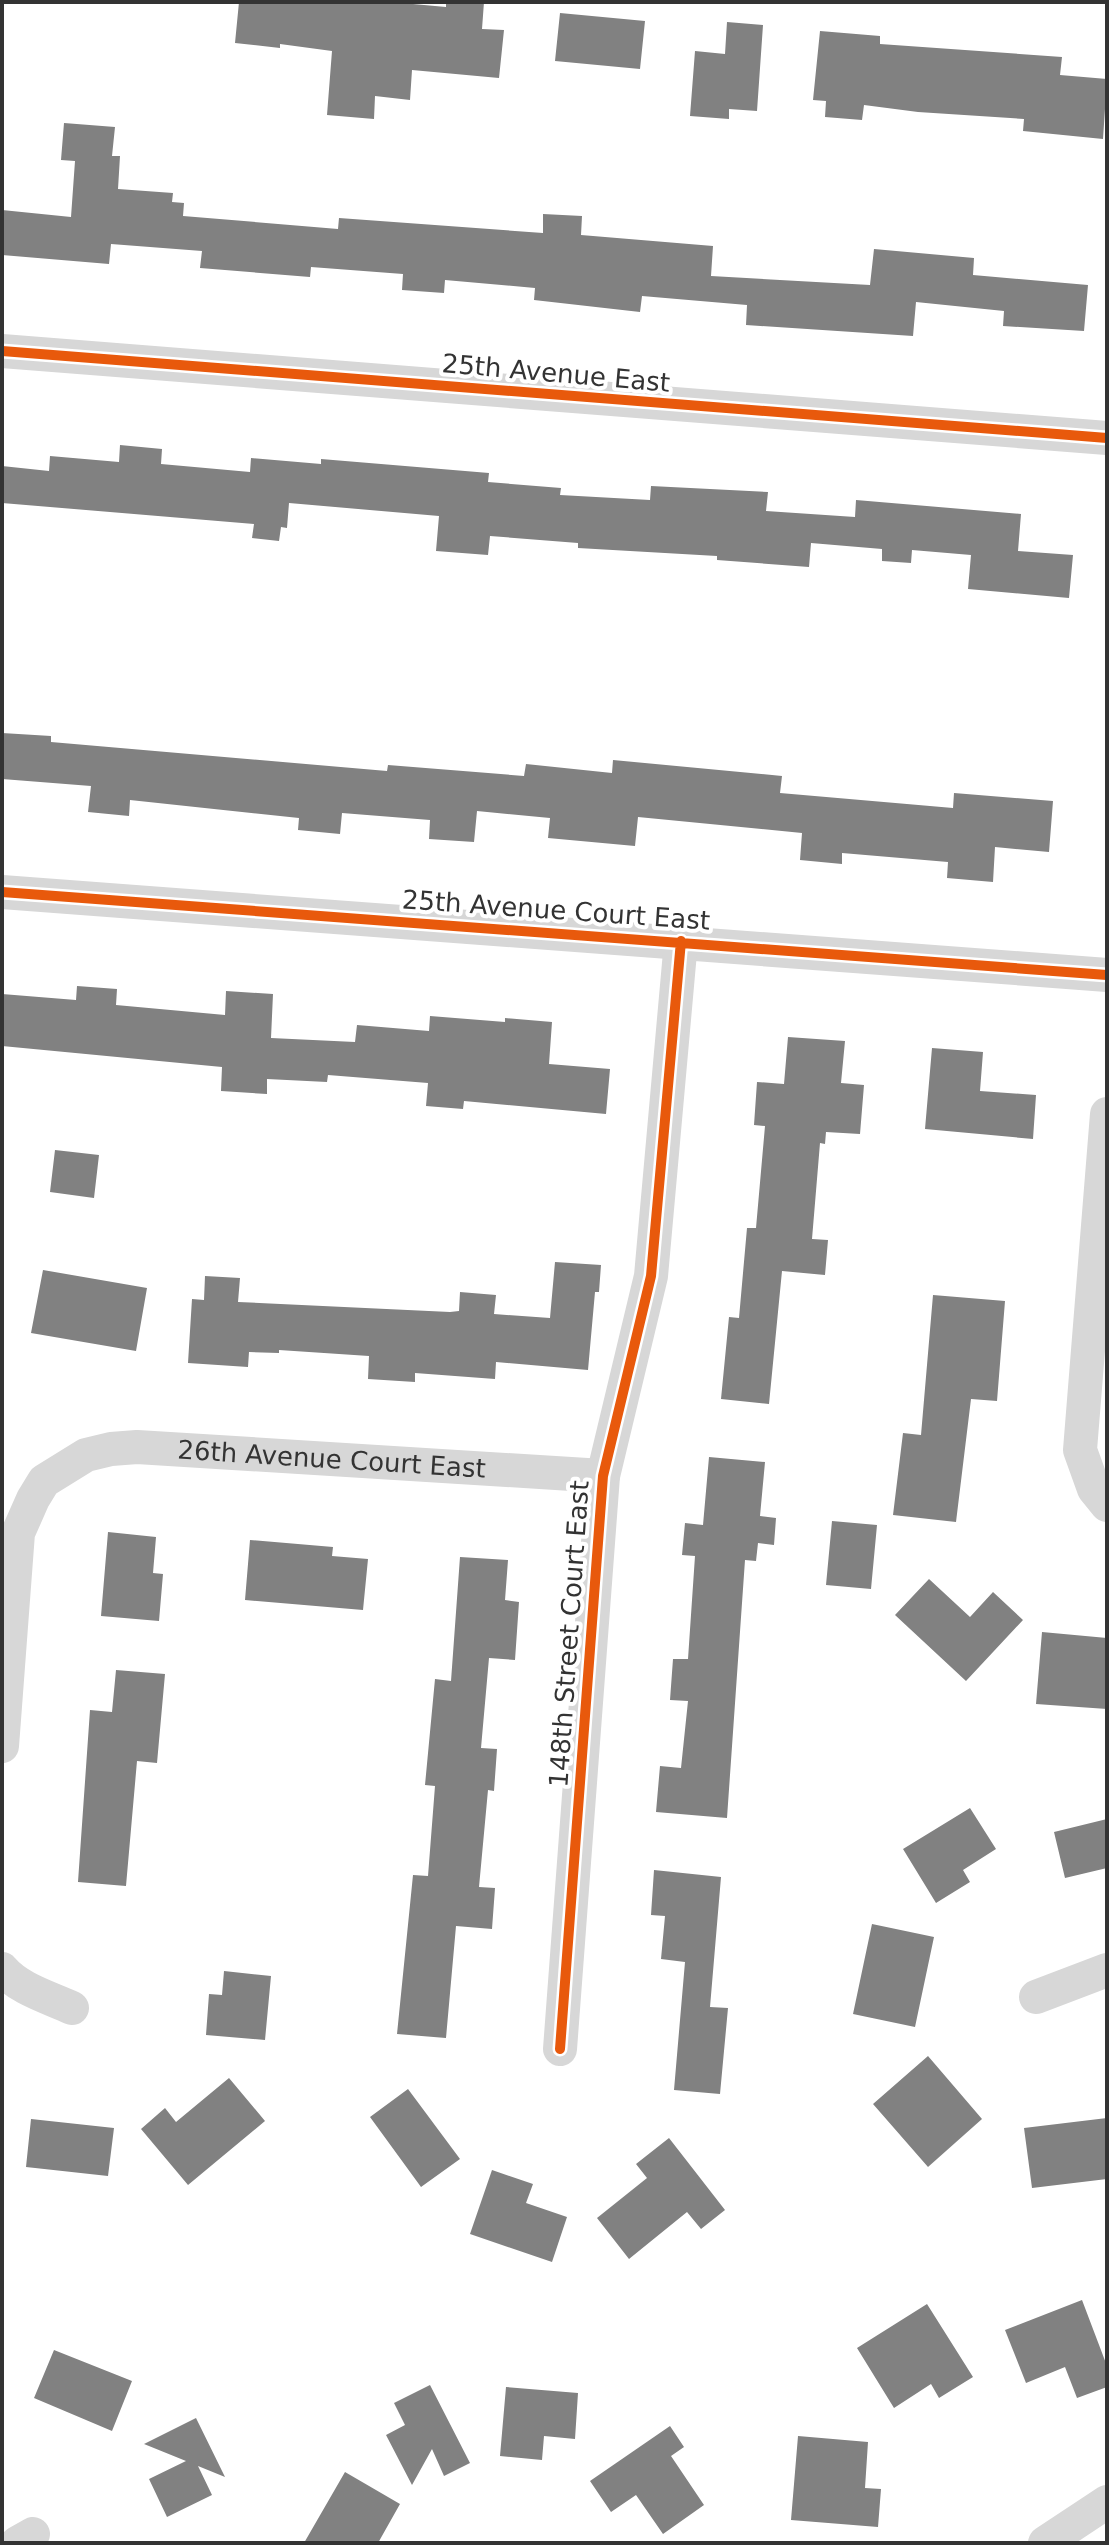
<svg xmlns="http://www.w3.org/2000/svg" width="1109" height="2545" viewBox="0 0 1109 2545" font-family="'DejaVu Sans',sans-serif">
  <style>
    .building { fill: #818181 }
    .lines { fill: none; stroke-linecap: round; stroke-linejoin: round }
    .minor { stroke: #d7d7d7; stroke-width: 34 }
    .cycleway-casing { stroke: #fff; stroke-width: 15 }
    .cycleway { stroke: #e8590c; stroke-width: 10 }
    .labels { text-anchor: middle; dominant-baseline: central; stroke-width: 8; stroke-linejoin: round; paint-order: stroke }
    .street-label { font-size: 26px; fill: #333; stroke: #fff }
  </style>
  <rect width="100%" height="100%" fill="#fff"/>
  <!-- building -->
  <path class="building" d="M 239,2 L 391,2 L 446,7 L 446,2 L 484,2 L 482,29 L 504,30 L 499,78 L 412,70 L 410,100 L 375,96 L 374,119 L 327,115 L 332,51 L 280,44 L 280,48 L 235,43 Z
    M 560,13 L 645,21 L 640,69 L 555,61 Z
    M 727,22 L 763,25 L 757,111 L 729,109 L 729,119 L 690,116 L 695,51 L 725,54 Z
    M 820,31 L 880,36 L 880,44 L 1062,57 L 1060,75 L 1107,79 L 1103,139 L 1023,131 L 1024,119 L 918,112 L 864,105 L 862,120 L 825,117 L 826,101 L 813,100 Z
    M 64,123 L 115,127 L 112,156 L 120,156 L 118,189 L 173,193 L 172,202 L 184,203 L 183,216 L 338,229 L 339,218 L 543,233 L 543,214 L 582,216 L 581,235 L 713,246 L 711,276 L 870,285 L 874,249 L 974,258 L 973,275 L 1088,285 L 1084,331 L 1003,326 L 1004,311 L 916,302 L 913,336 L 746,325 L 747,305 L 642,296 L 640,312 L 534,300 L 535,288 L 445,280 L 444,293 L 402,290 L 403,274 L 311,267 L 310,277 L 200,268 L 202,251 L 111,244 L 109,264 L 2,255 L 2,210 L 71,217 L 75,161 L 61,160 Z
    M 120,445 L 162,449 L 161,464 L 250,472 L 251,458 L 321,464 L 321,459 L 489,473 L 488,482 L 561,488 L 560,495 L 650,500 L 651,486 L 768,492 L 766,511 L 855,517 L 856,500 L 1021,514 L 1018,551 L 1073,555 L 1069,598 L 968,589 L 971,555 L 912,550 L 911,563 L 882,561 L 882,549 L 811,543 L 809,567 L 717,560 L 717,556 L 578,548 L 578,543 L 490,536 L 488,555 L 436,551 L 439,516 L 289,503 L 287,528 L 281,527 L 279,541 L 252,538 L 254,524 L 2,503 L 2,466 L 49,471 L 50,456 L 119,462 Z
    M 2,733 L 51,736 L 51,742 L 387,771 L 388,765 L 524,776 L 526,764 L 612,773 L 613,760 L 782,776 L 780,793 L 953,808 L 954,793 L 1053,801 L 1049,852 L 995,847 L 993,882 L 947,878 L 948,862 L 842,853 L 842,864 L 800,860 L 802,833 L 638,817 L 635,846 L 548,838 L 550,818 L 477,811 L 474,842 L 429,839 L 430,820 L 342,813 L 340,834 L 298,830 L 299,818 L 130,800 L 129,816 L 88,812 L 91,786 L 2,779 Z
    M 77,986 L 117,989 L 116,1005 L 225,1015 L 226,991 L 273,994 L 271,1038 L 355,1042 L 357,1025 L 429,1031 L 430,1016 L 505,1022 L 505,1018 L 552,1022 L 549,1064 L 610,1069 L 606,1114 L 464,1101 L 463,1109 L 426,1106 L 428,1083 L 328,1075 L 327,1082 L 267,1079 L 267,1094 L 221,1091 L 222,1067 L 2,1046 L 2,994 L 76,1000 Z
    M 788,1037 L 845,1041 L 841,1083 L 864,1085 L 860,1134 L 826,1132 L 825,1144 L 820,1143 L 812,1239 L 828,1240 L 825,1275 L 782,1271 L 769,1404 L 721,1399 L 729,1317 L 739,1318 L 747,1228 L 756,1228 L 765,1126 L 754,1125 L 757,1082 L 784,1084 Z
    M 932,1048 L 983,1052 L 980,1091 L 1036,1095 L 1033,1139 L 925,1129 Z
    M 55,1150 L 99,1155 L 94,1198 L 50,1192 Z
    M 555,1262 L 601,1265 L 599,1292 L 595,1292 L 588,1370 L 496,1362 L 495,1379 L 415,1373 L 415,1382 L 368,1379 L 369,1356 L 279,1350 L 279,1353 L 249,1352 L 248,1367 L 188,1363 L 192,1299 L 204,1300 L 205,1276 L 240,1278 L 238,1302 L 450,1312 L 459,1311 L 460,1292 L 496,1295 L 494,1314 L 550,1318 Z
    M 43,1270 L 147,1288 L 136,1351 L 31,1333 Z
    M 933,1295 L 1005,1301 L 997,1401 L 971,1399 L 956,1522 L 893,1515 L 903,1433 L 921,1435 Z
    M 709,1457 L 765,1462 L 760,1516 L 776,1518 L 774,1545 L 758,1543 L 756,1561 L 745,1560 L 727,1818 L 656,1812 L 660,1766 L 681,1768 L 688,1701 L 670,1700 L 673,1659 L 688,1659 L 695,1556 L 682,1555 L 685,1523 L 703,1525 Z
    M 832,1521 L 877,1525 L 871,1589 L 826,1585 Z
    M 108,1532 L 156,1537 L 153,1573 L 163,1574 L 159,1621 L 101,1616 Z
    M 250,1540 L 333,1547 L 332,1556 L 368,1559 L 363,1610 L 245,1600 Z
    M 460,1557 L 508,1560 L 505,1600 L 519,1602 L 515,1660 L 489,1658 L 481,1748 L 497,1749 L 494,1791 L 488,1790 L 479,1887 L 495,1888 L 492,1929 L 456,1926 L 446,2038 L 397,2034 L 413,1875 L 428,1876 L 435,1786 L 425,1785 L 435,1679 L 451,1681 Z
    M 929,1579 L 970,1617 L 993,1592 L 1023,1620 L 966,1681 L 895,1615 Z
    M 1042,1632 L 1107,1638 L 1107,1709 L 1036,1704 Z
    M 116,1670 L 165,1674 L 157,1763 L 137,1761 L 126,1886 L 78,1882 L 90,1710 L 112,1712 Z
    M 970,1808 L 996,1849 L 963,1870 L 970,1882 L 936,1903 L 903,1849 Z
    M 1107,1819 L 1107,1868 L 1065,1878 L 1054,1832 Z
    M 654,1870 L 721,1877 L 710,2007 L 728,2008 L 720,2094 L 674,2090 L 685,1962 L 661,1959 L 665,1916 L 651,1915 Z
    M 872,1924 L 934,1937 L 915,2027 L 853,2014 Z
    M 224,1971 L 271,1976 L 265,2040 L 206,2035 L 209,1994 L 222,1995 Z
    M 928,2056 L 982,2119 L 928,2167 L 873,2104 Z
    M 229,2078 L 265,2121 L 188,2185 L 141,2129 L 165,2108 L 176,2122 Z
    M 408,2089 L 460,2159 L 421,2187 L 370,2117 Z
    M 1107,2118 L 1107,2179 L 1032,2188 L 1024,2128 Z
    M 31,2119 L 114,2128 L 108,2176 L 26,2167 Z
    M 669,2138 L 725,2210 L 701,2229 L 687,2212 L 629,2259 L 597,2218 L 647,2178 L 636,2164 Z
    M 492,2170 L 533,2184 L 526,2203 L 567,2217 L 552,2262 L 470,2234 Z
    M 1082,2300 L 1107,2366 L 1107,2387 L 1077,2398 L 1065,2367 L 1026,2383 L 1005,2330 Z
    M 927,2304 L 973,2377 L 939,2398 L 931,2384 L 894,2408 L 857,2348 Z
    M 54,2350 L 132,2381 L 112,2431 L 34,2398 Z
    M 430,2385 L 470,2463 L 444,2476 L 432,2449 L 412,2485 L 386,2435 L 405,2425 L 394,2403 Z
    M 506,2387 L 578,2393 L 575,2439 L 544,2436 L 542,2460 L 500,2456 Z
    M 196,2418 L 225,2477 L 198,2466 L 212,2495 L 167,2517 L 149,2479 L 186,2461 L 144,2444 Z
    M 670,2426 L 684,2447 L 671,2456 L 704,2505 L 663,2534 L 636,2495 L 611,2512 L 590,2481 Z
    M 798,2436 L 868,2442 L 865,2488 L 881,2489 L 878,2527 L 791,2520 Z
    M 345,2472 L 400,2504 L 378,2543 L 304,2543 Z"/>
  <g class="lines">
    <!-- minor -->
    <g class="minor">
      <path d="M 2,351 L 1107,438"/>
      <path d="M 2,892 L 1107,975"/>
      <path d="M 1107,1114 L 1080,1450 L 1094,1489 L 1107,1505"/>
      <path id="s1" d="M 2,1746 L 18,1533 L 33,1499 L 44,1481 L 86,1455 L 111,1449 L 137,1447 L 603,1476"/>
      <path d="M 2,1969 C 19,1989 48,1997 72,2008"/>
      <path d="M 1036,1997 L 1107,1970"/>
      <path d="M 560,2049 L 603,1476 L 651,1276 L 681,941"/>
      <path d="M 17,2543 L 33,2534"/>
      <path d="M 1045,2543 L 1107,2502"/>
    </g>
    <defs>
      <path id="cycleway" d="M 2,351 L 1107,438
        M 2,892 L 1107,975
        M 560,2049 L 603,1476 L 651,1276 L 681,941"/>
    </defs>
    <!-- cycleway casing -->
    <use href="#cycleway" class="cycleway-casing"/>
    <!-- cycleway -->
    <use href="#cycleway" class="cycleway"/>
  </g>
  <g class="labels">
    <!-- street labels -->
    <g class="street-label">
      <text transform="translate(556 373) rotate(5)">25th Avenue East</text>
      <text transform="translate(556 910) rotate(4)">25th Avenue Court East</text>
      <text stroke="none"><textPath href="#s1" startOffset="568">26th Avenue Court East</textPath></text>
      <text transform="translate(569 1634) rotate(-86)">148th Street Court East</text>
    </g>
  </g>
  <!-- border -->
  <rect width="1109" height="2545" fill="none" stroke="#333333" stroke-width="8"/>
</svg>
